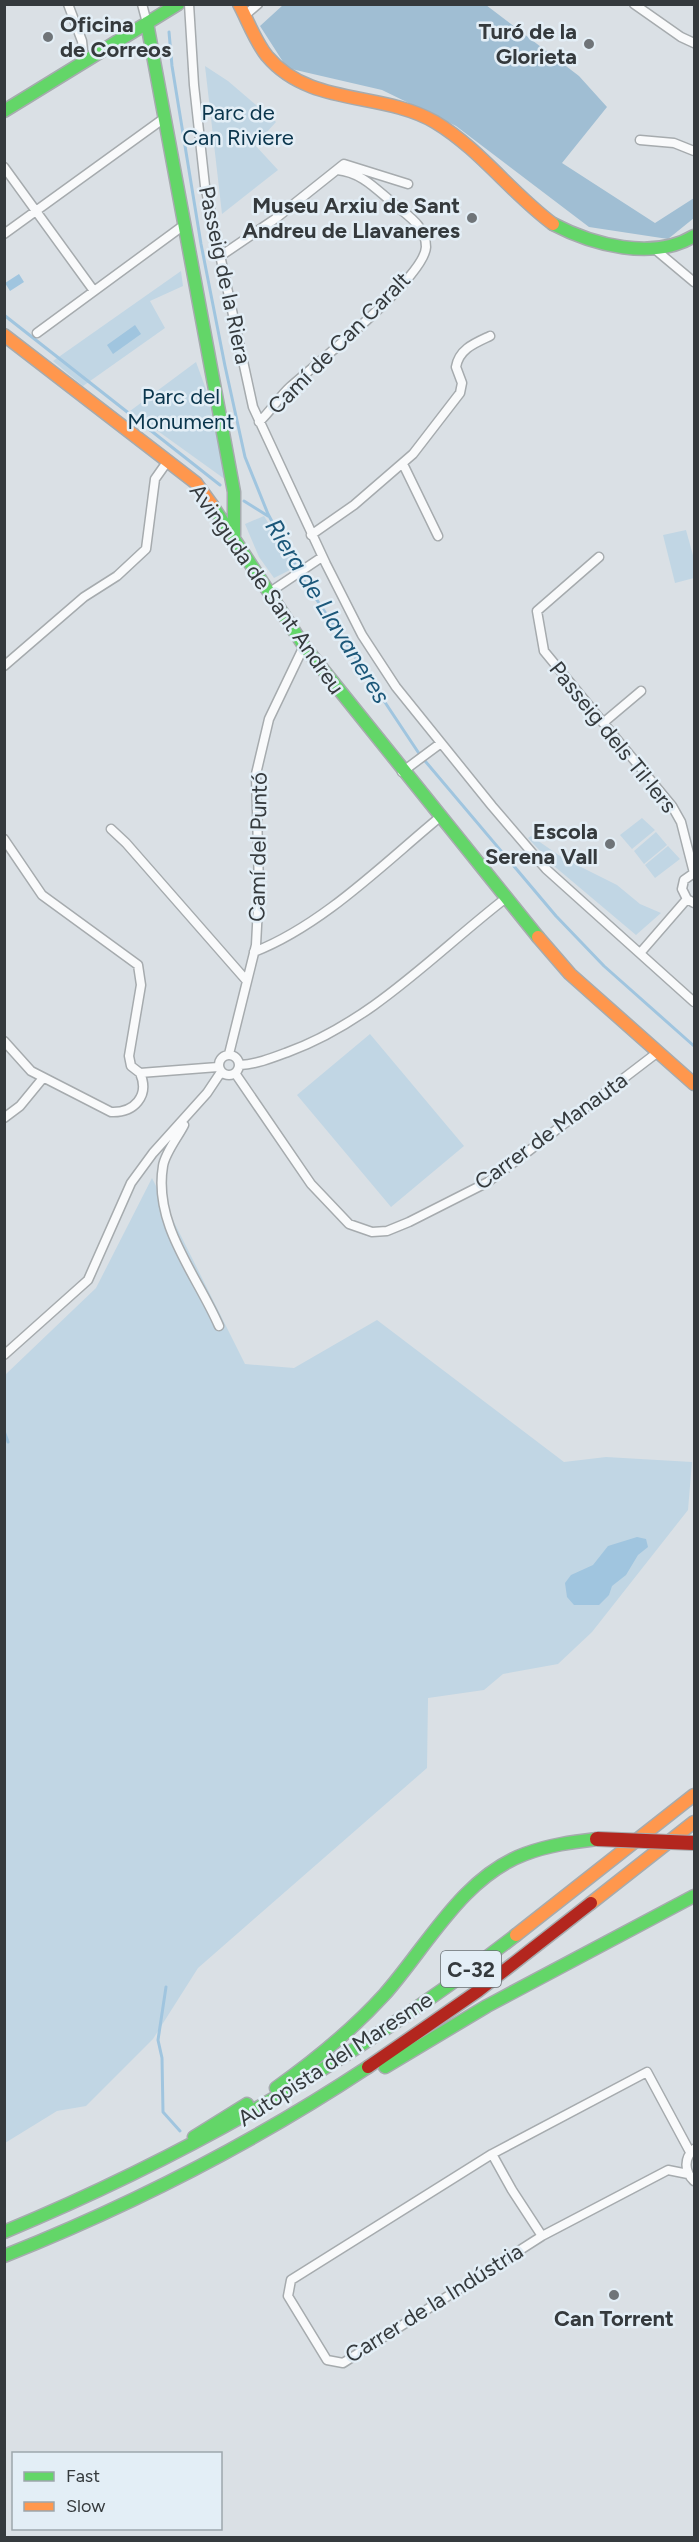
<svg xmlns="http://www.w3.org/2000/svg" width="699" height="2542" viewBox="0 0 699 2542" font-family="Figtree,sans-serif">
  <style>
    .green { fill: #c1d6e4 }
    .forest { fill: #a0bed3 }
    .water { fill: #a0c5df }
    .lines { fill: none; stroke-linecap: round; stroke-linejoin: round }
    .stream { stroke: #a0c5df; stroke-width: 3 }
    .street-casing { stroke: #a6abae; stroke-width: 11 }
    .fast-casing { stroke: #a6abae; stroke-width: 15 }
    .slow-casing { stroke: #a6abae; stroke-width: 15 }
    .jam-casing { stroke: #a6abae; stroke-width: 15 }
    .street { stroke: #f9fafb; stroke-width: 8 }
    .fast { stroke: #63d668; stroke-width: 12 }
    .slow { stroke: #ff974d; stroke-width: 12 }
    .jam { stroke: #b3261e; stroke-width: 12 }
    .jam-bridge-casing { stroke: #a6abae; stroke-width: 16; stroke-linecap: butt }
    .jam-bridge { stroke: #b3261e; stroke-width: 14 }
    .poi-dot { fill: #6f7478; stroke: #e3eef6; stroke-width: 2 }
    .labels { text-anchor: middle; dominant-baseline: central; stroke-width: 5; stroke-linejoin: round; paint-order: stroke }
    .shield { fill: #e3eef6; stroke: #697074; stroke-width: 1.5 }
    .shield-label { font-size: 21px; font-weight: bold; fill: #353a3d }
    .poi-label { font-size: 22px; font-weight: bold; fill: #353a3d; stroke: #e3eef6; text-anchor: end }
    .park-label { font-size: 22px; fill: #0a354c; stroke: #e3eef6 }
    .street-label { font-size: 22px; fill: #353a3d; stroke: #e3eef6 }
    .water-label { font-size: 24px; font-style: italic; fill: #1b5779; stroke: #e3eef6 }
  </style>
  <rect width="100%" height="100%" fill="#dae0e5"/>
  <!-- green -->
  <path class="green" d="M 205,66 L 228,81 L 276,122 L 255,145 L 278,170 L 222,214 Z
    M 181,271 L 183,286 L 150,301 L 165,328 L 83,386 L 53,361 Z
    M 196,362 L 207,392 L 226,480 L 130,411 Z
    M 264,516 L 296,567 L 274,578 L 259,557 L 245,524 Z
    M 686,530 L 694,559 L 694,578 L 675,583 L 663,535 Z
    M 642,818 L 655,830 L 632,849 L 620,835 Z
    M 656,832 L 667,845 L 644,864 L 634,851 Z
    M 531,836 L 563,858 L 617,885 L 640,904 L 661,913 L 636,935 L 554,866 L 528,838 Z
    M 668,846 L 680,859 L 655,878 L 645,865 Z
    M 370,1034 L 464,1146 L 391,1207 L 297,1095 Z
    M 152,1178 L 245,1364 L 294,1368 L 377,1320 L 564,1462 L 606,1457 L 692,1462 L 688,1510 L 592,1632 L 558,1664 L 503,1674 L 484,1690 L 428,1698 L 427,1768 L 198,1968 L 153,2039 L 86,2106 L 57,2111 L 5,2143 L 5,1375 L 96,1288 Z"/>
  <!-- forest -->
  <path class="forest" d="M 283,5 L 486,5 L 579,76 L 607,107 L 562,163 L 655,223 L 694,198 L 694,218 L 668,239 L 589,227 L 456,126 L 382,90 L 287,68 L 260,26 Z"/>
  <!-- water -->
  <path class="water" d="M 19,274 L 24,282 L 10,291 L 5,283 Z
    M 135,325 L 141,334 L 113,354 L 107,345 Z
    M 637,1537 L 646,1539 L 648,1547 L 638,1555 L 626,1575 L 612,1586 L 609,1595 L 599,1605 L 574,1605 L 567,1597 L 565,1583 L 571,1575 L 593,1565 L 608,1546 Z"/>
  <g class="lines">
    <!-- stream -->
    <path class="stream" d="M 169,32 L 172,66 L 201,244 L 225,366 L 245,457 L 268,514 L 303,579 L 420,755 L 556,916 L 604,966 L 694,1046
      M 4,315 L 220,485
      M 244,501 L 268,516
      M 4,1431 L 8,1442
      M 166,1987 L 158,2040 L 162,2058 L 163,2112 L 180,2131"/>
    <defs>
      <path id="street" d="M 68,4 L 82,41 L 84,60
        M 142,4 L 147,23
        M 189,4 L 194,85 L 205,186 L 253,407 L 326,564 L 362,635 L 396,687 L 492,806 L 546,869 L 694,1002
        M 634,4 L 681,37 L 694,43
        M 244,16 L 258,4
        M 640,140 L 674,143 L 694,151
        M 4,167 L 94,291
        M 4,234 L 163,119
        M 657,251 L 694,282
        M 219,257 L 275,219 L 344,164 L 408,184
        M 37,333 L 184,225
        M 259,422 C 271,411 279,397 290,387 C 315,365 425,277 426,247 C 426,226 408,216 394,204 C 376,189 361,172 337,170
        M 403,464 L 438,536
        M 311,535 L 354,505 L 413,454 L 460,393 L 462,383 L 456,367 C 459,349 475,343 490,336
        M 599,557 L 537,611 L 544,651 L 672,806 L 681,822 L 694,873 L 684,880 L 682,889 L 687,899 L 694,903
        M 270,592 L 322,557
        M 4,666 L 84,597 L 117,576 L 146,549 L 155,479 L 167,462
        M 603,723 L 641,691
        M 402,772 L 441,743
        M 111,829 L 126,843 L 246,980
        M 4,839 L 42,895 L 138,965 L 141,985 L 129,1056 L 131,1066 L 140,1073 L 218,1067
        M 254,952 C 323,925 383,864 440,817
        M 641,952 L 687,899
        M 4,1041 L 31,1071 L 111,1112 C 134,1113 150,1096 140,1073
        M 229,1054 L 256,945 L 259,888 L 256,774 L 269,719 L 304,646
        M219 1065a10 10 0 1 1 20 0a10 10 0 1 1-20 0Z
        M 240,1065 C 257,1064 272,1058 288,1052 C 373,1021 436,952 506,898
        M 235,1073 L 311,1184 L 349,1224 L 372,1232 L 387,1231 L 409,1222 L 488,1182 L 658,1052
        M 4,1118 L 20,1106 L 43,1078
        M 184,1125 C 178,1137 165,1153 163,1166 C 153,1225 197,1275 219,1326
        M 4,1355 L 88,1280 L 131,1183 L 153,1153 L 207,1093 L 221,1072
        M 694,2149 C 684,2158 684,2171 694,2181
        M 492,2154 L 512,2190 L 542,2236
        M 688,2174 L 668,2170 L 542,2236 L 343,2363 L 327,2360 L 288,2296 L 291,2280 L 492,2154 L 647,2072 L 690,2152"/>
      <path id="fast" d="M 147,23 L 234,492 L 234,535
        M 4,111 L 178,4
        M 553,224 C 593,245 653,261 694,236
        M 212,505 L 304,646 L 538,937
        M 385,2067 L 487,2006 L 694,1896
        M 276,2088 C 314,2061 352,2030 384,1995 C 426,1948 462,1877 525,1854 C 549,1845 572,1842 597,1839
        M 194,2137 L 247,2104
        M 4,2232 C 187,2156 359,2057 516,1935
        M 4,2256 C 132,2205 253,2143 368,2067"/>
      <path id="slow" d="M 239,4 C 248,21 255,41 267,56 C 310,107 382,91 435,122 C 480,149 511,193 553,224
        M 4,335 L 196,483 L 212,505
        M 538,937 L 570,974 L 694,1084
        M 591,1903 L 694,1822
        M 516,1935 L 694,1795"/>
      <path id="jam" d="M 368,2067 L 478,1991 L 591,1903"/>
    </defs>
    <!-- street casing -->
    <use href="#street" class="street-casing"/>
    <!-- fast casing -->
    <use href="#fast" class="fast-casing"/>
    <!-- slow casing -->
    <use href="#slow" class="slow-casing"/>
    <!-- jam casing -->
    <use href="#jam" class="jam-casing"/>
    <!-- street -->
    <use href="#street" class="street"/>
    <!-- fast -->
    <use href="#fast" class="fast"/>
    <!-- slow -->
    <use href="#slow" class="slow"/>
    <!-- jam -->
    <use href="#jam" class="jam"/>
    <defs>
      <path id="jam-bridge" d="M 597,1839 L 694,1843"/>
    </defs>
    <!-- jam-bridge casing -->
    <use href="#jam-bridge" class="jam-bridge-casing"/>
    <!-- jam-bridge -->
    <use href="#jam-bridge" class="jam-bridge"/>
  </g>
  <!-- markers -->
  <g class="poi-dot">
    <circle cx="48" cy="37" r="6"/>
    <circle cx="589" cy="44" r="6"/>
    <circle cx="472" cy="218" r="6"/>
    <circle cx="610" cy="844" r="6"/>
    <circle cx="614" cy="2295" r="6"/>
  </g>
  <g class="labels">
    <!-- shield labels -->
    <rect class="shield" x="441" y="1951" width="60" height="36" rx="4.5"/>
    <g class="shield-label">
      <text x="471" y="1969">C-32</text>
    </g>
    <!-- poi labels -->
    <g class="poi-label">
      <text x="60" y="24" text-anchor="start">Oficina<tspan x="60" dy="25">de Correos</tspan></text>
      <text x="577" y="31">Turó de la<tspan x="577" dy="25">Glorieta</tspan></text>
      <text x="460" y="205">Museu Arxiu de Sant<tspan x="460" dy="25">Andreu de Llavaneres</tspan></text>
      <text x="598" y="831">Escola<tspan x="598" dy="25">Serena Vall</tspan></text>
      <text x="614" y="2318" text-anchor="middle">Can Torrent</text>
    </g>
    <!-- park labels -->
    <g class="park-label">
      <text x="238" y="112">Parc de<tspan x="238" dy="25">Can Riviere</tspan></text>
      <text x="181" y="396">Parc del<tspan x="181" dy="25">Monument</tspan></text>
    </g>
    <!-- street labels -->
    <g class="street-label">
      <text transform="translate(225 275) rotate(78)">Passeig de la Riera</text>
      <text transform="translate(339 343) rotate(-45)">Camí de Can Caralt</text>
      <text transform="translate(267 589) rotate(55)">Avinguda de Sant Andreu</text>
      <text transform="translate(613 737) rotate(51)">Passeig dels Til·lers</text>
      <text transform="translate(258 847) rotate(-89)">Camí del Puntó</text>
      <text transform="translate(551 1131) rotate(-36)">Carrer de Manauta</text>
      <text transform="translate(335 2059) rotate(-33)">Autopista del Maresme</text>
      <text transform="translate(434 2303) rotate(-32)">Carrer de la Indústria</text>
    </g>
    <!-- water labels -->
    <g class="water-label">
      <text transform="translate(328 611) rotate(58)">Riera de Llavaneres</text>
    </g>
  </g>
  <!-- border -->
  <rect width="699" height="2542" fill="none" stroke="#353a3d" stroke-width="12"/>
  <!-- legend -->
  <rect x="12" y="2452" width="210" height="78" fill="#e3eef6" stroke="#9da6ac" stroke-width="1.5"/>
  <rect x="24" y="2472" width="30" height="9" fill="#63d668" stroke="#9da6ac" stroke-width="1.5"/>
  <text x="66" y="2482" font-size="18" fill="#353a3d">Fast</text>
  <rect x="24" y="2502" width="30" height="9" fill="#ff974d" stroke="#9da6ac" stroke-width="1.5"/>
  <text x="66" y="2512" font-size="18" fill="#353a3d">Slow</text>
</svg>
